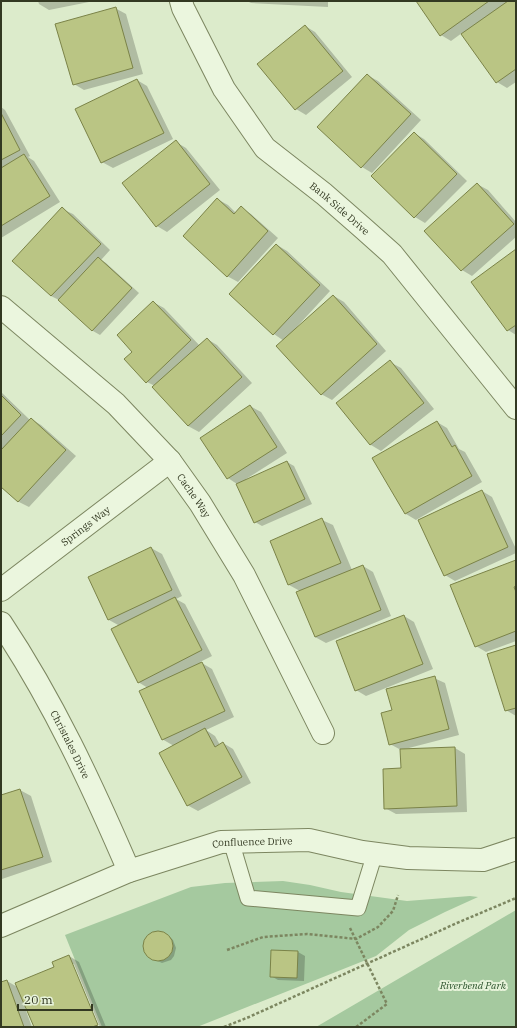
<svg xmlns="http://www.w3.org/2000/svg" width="517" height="1028" viewBox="0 0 517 1028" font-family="'IBM Plex Serif',serif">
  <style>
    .green { fill: #a5c99f }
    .shadow { fill: #0003 }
    .building { fill: #bac584; stroke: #7b8348 }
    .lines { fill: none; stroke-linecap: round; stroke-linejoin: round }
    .service-casing { stroke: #7c8660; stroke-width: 17 }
    .minor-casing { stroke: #7c8660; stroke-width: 24 }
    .path { stroke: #7c8660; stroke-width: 2.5; stroke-dasharray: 3 2; stroke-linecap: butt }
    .service { stroke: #ebf6de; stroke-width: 15 }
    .minor { stroke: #ebf6de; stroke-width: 22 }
    .labels { text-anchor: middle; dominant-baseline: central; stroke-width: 4; stroke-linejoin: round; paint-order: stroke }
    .street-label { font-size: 10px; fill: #333922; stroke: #e7f3da }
    .park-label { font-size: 10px; font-style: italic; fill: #2b532b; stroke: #e7f3da }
  </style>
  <rect width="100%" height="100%" fill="#dcebcb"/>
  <!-- green -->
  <path class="green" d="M 283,881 L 310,885 L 341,892 L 407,901 L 470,896 L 478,897 L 445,912 L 409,930 L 376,956 L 197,1027 L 102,1027 L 65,935 L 191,887 L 225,883 Z
    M 516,910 L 516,1027 L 316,1027 Z"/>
  <!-- shadow -->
  <path class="shadow" d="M 38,1 L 94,1 L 49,10 L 39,4 Z
    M 247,1 L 328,1 L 328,7 L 251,3 Z
    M 417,1 L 516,1 L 516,82 L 507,88 L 497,82 L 462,33 L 451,41 L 441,35 Z
    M 115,8 L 126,14 L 143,74 L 84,90 L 74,84 Z
    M 305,26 L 315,32 L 352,77 L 306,115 L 296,109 Z
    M 367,75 L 378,81 L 421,120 L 372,173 L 362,167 Z
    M 137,80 L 147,86 L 173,139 L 113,168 L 102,162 Z
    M 1,107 L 5,110 L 30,156 L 28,157 L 34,161 L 60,202 L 1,238 Z
    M 414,133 L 424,139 L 467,181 L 425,223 L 415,217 L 372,176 Z
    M 176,142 L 186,148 L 220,190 L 167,232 L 157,226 Z
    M 477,184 L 488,190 L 516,222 L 516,237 L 472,276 L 462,270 L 426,231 Z
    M 217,199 L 228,205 L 236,213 L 241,208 L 251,214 L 278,238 L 238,282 L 227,276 Z
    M 62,209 L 73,214 L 110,250 L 101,260 L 106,263 L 139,293 L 100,335 L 93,331 L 61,301 L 51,296 Z
    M 277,245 L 287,251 L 330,291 L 293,331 L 294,332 L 334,296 L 344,302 L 386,351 L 332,400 L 321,394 L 284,341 L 274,334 Z
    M 516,250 L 516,335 L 508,330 Z
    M 153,302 L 164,308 L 200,346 L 207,339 L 217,345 L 252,383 L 199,432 L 188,426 L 155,386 L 147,382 L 134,352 Z
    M 390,362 L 401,368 L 434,409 L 381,451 L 371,445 L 338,403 Z
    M 1,392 L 30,420 L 31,419 L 41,425 L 76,456 L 29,507 L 19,502 L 1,485 Z
    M 250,406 L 261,412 L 287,453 L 246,479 L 247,480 L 287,462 L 294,466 L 312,504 L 262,526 L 255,522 L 237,484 L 228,478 Z
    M 437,422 L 447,428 L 459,449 L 465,452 L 482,482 L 416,520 L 406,514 Z
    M 482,491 L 492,497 L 516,549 L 516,553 L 455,581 L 445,575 Z
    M 322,520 L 333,525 L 352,570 L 363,566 L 373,572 L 391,616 L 326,643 L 315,637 L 300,591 L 289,585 Z
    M 151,548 L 162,554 L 182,596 L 176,599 L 185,604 L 212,656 L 200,662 L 212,669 L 234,717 L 206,730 L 215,736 L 220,745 L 223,743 L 233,749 L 251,783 L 198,811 L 187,805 L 174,746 L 162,739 L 148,688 L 138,682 L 120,626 L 109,620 L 89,578 Z
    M 516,561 L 516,641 L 486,652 L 476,646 Z
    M 404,616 L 414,622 L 433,669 L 366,696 L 356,690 Z
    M 516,646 L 516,716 L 506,710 Z
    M 434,678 L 445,683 L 459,735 L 405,749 L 455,748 L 465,754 L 467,812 L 396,814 L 385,808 L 402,769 L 401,750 L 390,744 L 393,711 Z
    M 20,790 L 31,796 L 52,862 L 2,879 L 1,878 L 1,796 Z
    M 158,932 L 170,937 L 173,940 L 176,948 L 174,956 L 171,960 L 162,963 L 149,957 L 144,949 L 146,940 L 149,936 Z
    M 298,952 L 305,956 L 304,981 L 278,980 L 271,976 Z
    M 69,956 L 79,962 L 106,1027 L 100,1027 L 74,964 L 71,964 L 98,1027 L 35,1027 L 27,1008 L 25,1008 L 32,1027 L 1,1027 L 1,983 L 7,981 L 19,988 L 56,967 Z"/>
  <!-- building -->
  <path class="building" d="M 416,1 L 489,1 L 440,36 Z
    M 508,1 L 516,1 L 516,69 L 496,83 L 461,34 Z
    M 116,7 L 133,68 L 73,85 L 55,24 Z
    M 305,25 L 343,71 L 295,110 L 257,64 Z
    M 367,74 L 411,114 L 361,168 L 317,127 Z
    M 137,79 L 164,133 L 101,163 L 75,109 Z
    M 1,113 L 20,150 L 1,160 Z
    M 414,132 L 457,174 L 414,218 L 371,176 Z
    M 176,140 L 210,184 L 156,227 L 122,183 Z
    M 24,154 L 50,196 L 1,226 L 1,168 Z
    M 477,183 L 514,224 L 461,271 L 424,231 Z
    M 217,198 L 234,214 L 241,206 L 268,231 L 227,277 L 183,236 Z
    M 62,207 L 101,244 L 51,296 L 12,261 Z
    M 276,244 L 320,285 L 273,335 L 229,294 Z
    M 516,249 L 516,325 L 507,331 L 471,282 Z
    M 98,257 L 132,288 L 92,331 L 58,300 Z
    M 333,295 L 377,344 L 321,395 L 276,346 Z
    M 153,301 L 191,340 L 146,383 L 124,359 L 132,352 L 117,335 Z
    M 207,338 L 242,377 L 188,426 L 152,387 Z
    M 390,360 L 424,403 L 370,445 L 336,403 Z
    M 1,395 L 21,415 L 1,436 Z
    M 250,405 L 277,447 L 227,479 L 200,438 Z
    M 31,418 L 66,450 L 18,502 L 1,487 L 1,450 Z
    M 437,421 L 452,447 L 455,445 L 472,476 L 405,514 L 372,458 Z
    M 287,461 L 305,499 L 254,523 L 236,484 Z
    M 482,490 L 508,547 L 444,576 L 418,520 Z
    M 322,518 L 341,563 L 288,585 L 270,541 Z
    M 151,547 L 172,590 L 108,620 L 88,577 Z
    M 516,560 L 516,586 L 514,587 L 516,592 L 516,631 L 475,647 L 450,585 Z
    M 363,565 L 381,610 L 315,637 L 296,592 Z
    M 175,597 L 202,650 L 138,683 L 111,629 Z
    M 404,615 L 423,664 L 355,691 L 336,641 Z
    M 516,645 L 516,708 L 505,711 L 487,654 Z
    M 202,662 L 225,711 L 162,740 L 139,691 Z
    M 435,676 L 449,729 L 389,745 L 381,713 L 392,710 L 386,689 Z
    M 205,728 L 215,747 L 223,742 L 242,777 L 187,806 L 159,753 Z
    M 455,747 L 457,806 L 384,809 L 383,769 L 401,768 L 400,749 Z
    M 20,789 L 43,857 L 1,870 L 1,795 Z
    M143 946a15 15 0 1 1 30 0a15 15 0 1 1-30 0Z
    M 271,950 L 298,951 L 297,978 L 270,977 Z
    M 69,955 L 98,1025 L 92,1027 L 34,1027 L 15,983 L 54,967 L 52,962 Z
    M 7,980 L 24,1027 L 1,1027 L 1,982 Z"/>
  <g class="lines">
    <defs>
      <path id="service" d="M 231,841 L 248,898 L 358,908 L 375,853"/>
      <g id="minor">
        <path id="s1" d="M 181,1 L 183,8 L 224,89 L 265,148 L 324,194 L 364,229 L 392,254 L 516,408"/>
        <path id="s2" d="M 1,307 L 116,404 L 170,461 L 200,503 L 244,575 L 323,733"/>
        <path id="s3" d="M 1,590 L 170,461"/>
        <path id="s4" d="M 1,623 C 53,701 92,785 129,871"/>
        <path id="s5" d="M 1,926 L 129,871 L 221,842 L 309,840 L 362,852 L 408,858 L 483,860 L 516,849"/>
      </g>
    </defs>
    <!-- service casing -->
    <use href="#service" class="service-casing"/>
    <!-- minor casing -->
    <use href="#minor" class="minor-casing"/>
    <!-- path -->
    <path class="path" d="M 350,928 L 387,1004 L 356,1027
      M 227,950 L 263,937 L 307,934 L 356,939 L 378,927 L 393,911 L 398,895
      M 224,1027 L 249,1017 L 457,923 L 516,898"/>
    <!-- service -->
    <use href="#service" class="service"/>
    <!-- minor -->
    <use href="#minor" class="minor"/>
  </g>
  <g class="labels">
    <!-- street labels -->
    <g class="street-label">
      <text stroke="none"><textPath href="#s1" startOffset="266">Bank Side Drive</textPath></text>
      <text stroke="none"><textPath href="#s2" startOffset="271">Cache Way</textPath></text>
      <text stroke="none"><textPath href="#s3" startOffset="106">Springs Way</textPath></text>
      <text stroke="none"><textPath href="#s4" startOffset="140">Christales Drive</textPath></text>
      <text stroke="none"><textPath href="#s5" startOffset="267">Confluence Drive</textPath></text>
    </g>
    <!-- park labels -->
    <g class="park-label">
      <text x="473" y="985">Riverbend Park</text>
    </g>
  </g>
  <!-- border -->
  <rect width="517" height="1028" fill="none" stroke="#333922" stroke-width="4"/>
  <!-- scale -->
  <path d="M18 1004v6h74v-6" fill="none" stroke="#333922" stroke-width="2"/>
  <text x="24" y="1004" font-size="12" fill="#333922" stroke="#e7f3da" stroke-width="3" paint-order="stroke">20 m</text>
</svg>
